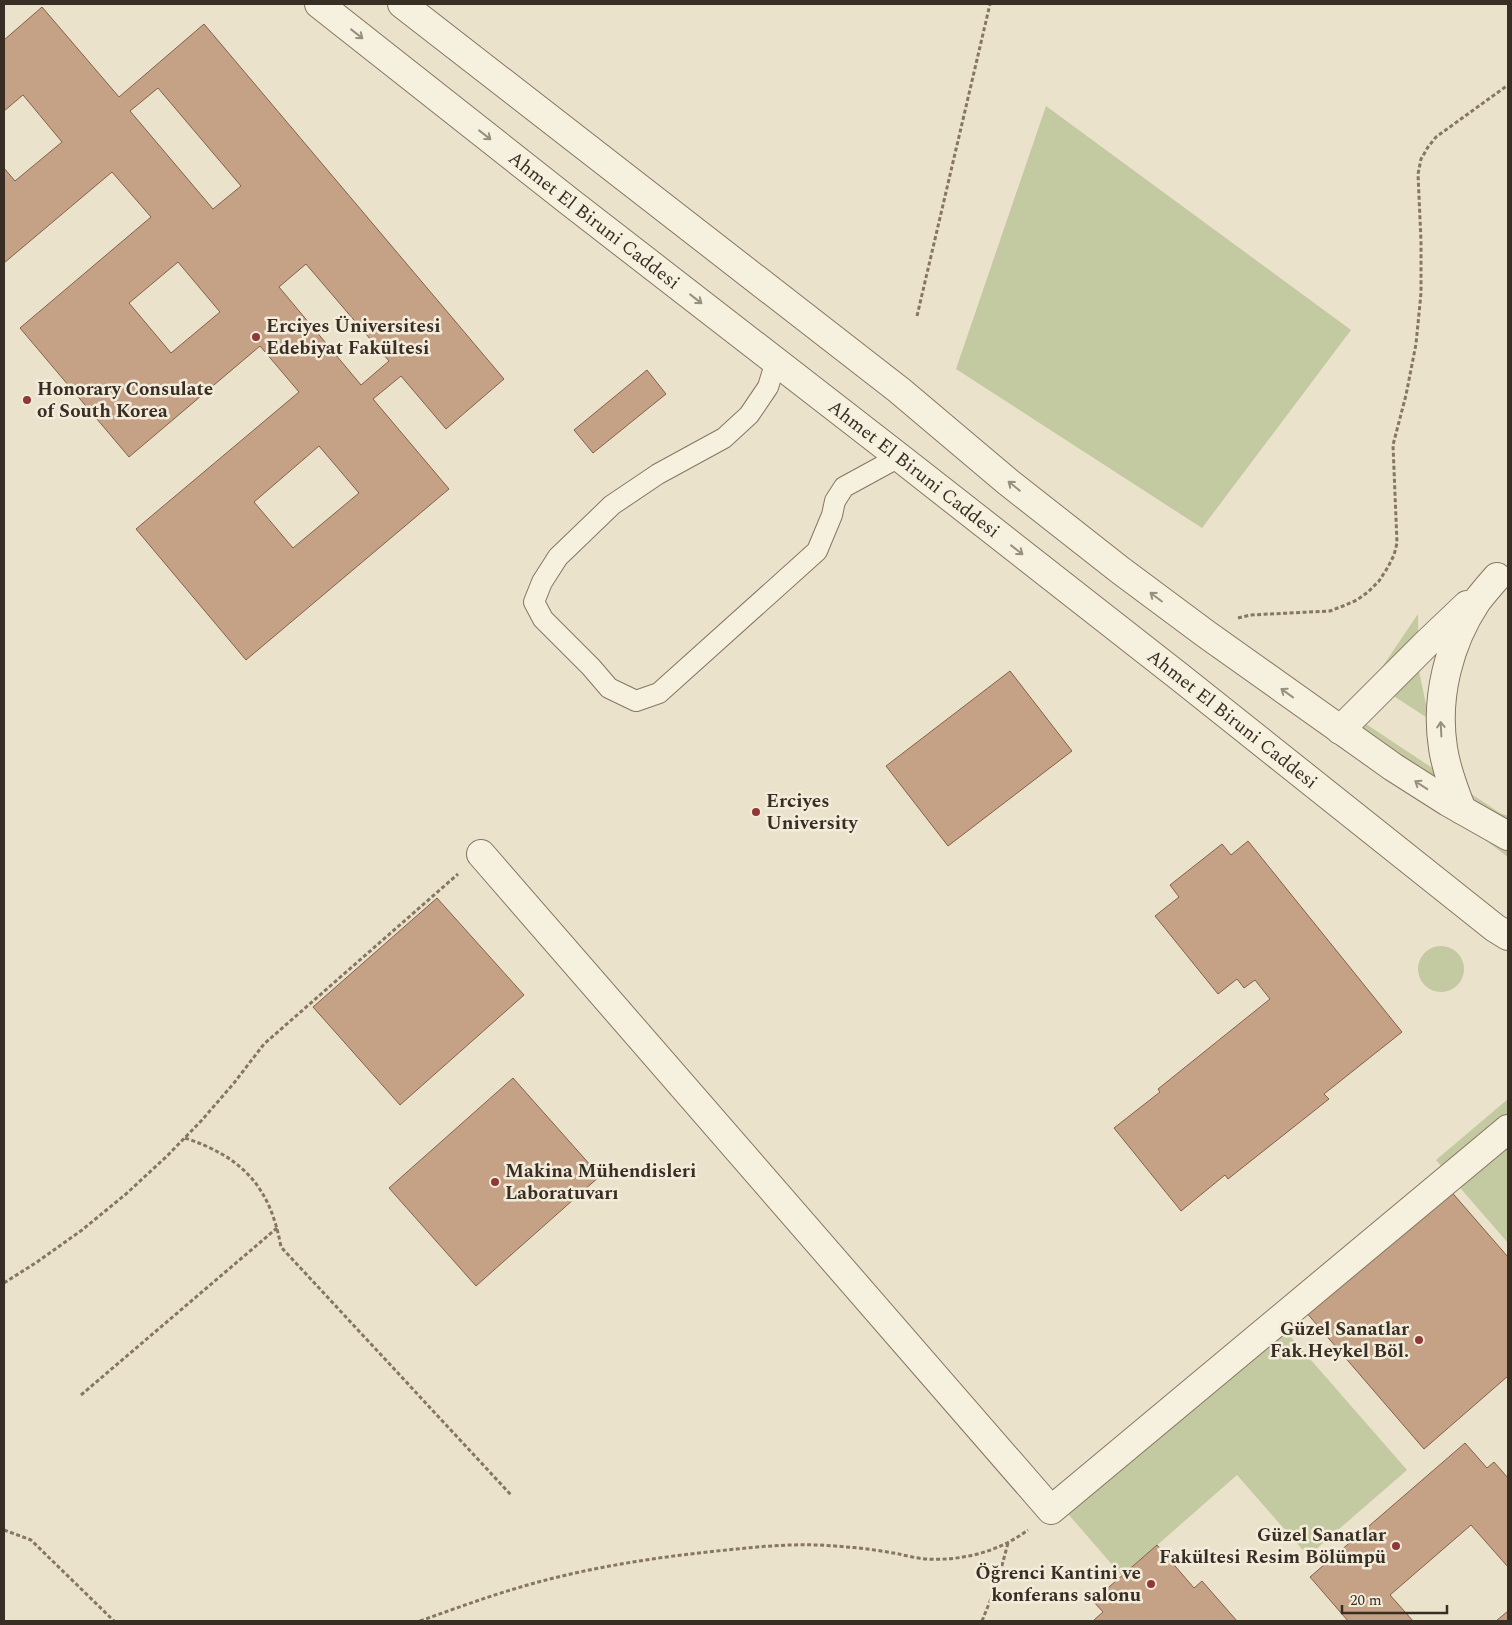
<svg xmlns="http://www.w3.org/2000/svg" width="1512" height="1625" viewBox="0 0 1512 1625" font-family="Spectral,serif">
  <style>
    .green { fill: #c3c9a0 }
    .building { fill: #c5a185; stroke: #846149; fill-rule: evenodd }
    .lines { fill: none; stroke-linecap: round; stroke-linejoin: round }
    .service-casing { stroke: #877661; stroke-width: 22 }
    .minor-casing { stroke: #877661; stroke-width: 30 }
    .tertiary-casing { stroke: #877661; stroke-width: 30 }
    .path { stroke: #877661; stroke-width: 3; stroke-dasharray: 4 2.5; stroke-linecap: butt }
    .service { stroke: #f6f0df; stroke-width: 20 }
    .minor { stroke: #f6f0df; stroke-width: 28 }
    .tertiary { stroke: #f6f0df; stroke-width: 28 }
    .oneway { stroke: #988f81 }
    .poi-dot { fill: #903737; stroke: #f3ecdb; stroke-width: 2 }
    .labels { text-anchor: middle; dominant-baseline: central; stroke-width: 5; stroke-linejoin: round; paint-order: stroke }
    .street-label { font-size: 19px; fill: #392e23; stroke: #f3ecdb }
    .poi-label { font-size: 19px; font-weight: bold; fill: #392e23; stroke: #f3ecdb; text-anchor: start }
  </style>
  <rect width="100%" height="100%" fill="#ebe2cc"/>
  <!-- green -->
  <path class="green" d="M 1046,106 L 1351,330 L 1202,528 L 956,369 Z
    M 1418,614 L 1419,671 L 1429,719 L 1372,682 Z
    M 1360,720 L 1500,813 L 1508,816 L 1508,857 L 1452,815 L 1367,744 Z
    M1418 969a23 23 0 1 1 46 0a23 23 0 1 1-46 0Z
    M 1508,1099 L 1508,1243 L 1436,1160 Z
    M 1276,1320 L 1407,1470 L 1308,1556 L 1237,1475 L 1122,1576 L 1062,1507 Z"/>
  <!-- building -->
  <path class="building" d="M 42,7 L 119,97 L 204,24 L 504,379 L 446,429 L 401,376 L 373,399 L 449,489 L 246,660 L 136,529 L 299,392 L 260,346 L 129,457 L 20,328 L 151,217 L 112,172 L 4,263 L 4,168 L 15,181 L 62,142 L 23,95 L 4,111 L 4,40 ZM 158,88 L 241,186 L 213,209 L 130,111 ZM 178,262 L 220,312 L 171,353 L 129,303 ZM 306,264 L 389,361 L 361,385 L 279,287 ZM 319,446 L 359,493 L 293,548 L 254,502 Z
    M 647,370 L 666,394 L 593,453 L 574,430 Z
    M 1010,671 L 1072,751 L 948,846 L 886,766 Z
    M 1248,841 L 1402,1032 L 1324,1094 L 1329,1099 L 1228,1179 L 1225,1175 L 1181,1211 L 1114,1128 L 1160,1092 L 1158,1089 L 1270,999 L 1255,980 L 1244,988 L 1237,979 L 1218,994 L 1155,916 L 1179,897 L 1170,885 L 1222,844 L 1231,855 Z
    M 437,898 L 524,995 L 400,1105 L 313,1007 Z
    M 513,1078 L 600,1176 L 476,1286 L 389,1188 Z
    M 1442,1181 L 1508,1257 L 1508,1376 L 1424,1449 L 1299,1304 Z
    M 1465,1443 L 1487,1468 L 1494,1462 L 1508,1478 L 1508,1567 L 1471,1525 L 1390,1595 L 1413,1621 L 1348,1621 L 1310,1577 Z
    M 1157,1545 L 1194,1588 L 1202,1581 L 1237,1621 L 1095,1621 L 1094,1620 L 1103,1612 L 1093,1601 Z
    M 1508,1611 L 1508,1621 L 1496,1621 Z"/>
  <g class="lines">
    <defs>
      <path id="service" d="M 776,361 L 768,387 L 749,415 L 724,438 L 658,474 L 612,505 L 558,557 L 542,582 L 534,602 L 543,619 L 591,667 L 609,688 L 636,701 L 659,693 L 817,551 L 832,515 L 835,501 L 844,487 L 899,457"/>
      <path id="minor" d="M 1340,730 L 1426,644 L 1467,605
        M 1462,810 C 1454,790 1446,769 1443,748 C 1435,697 1449,643 1477,601 C 1483,593 1490,585 1497,577
        M 481,854 L 1051,1510 L 1508,1129"/>
      <g id="tertiary">
        <path id="s1" d="M 319,4 L 570,202 L 899,457 L 1181,678 L 1495,928 L 1508,936"/>
        <path d="M 402,4 L 899,390 L 1008,482 L 1120,570 L 1206,634 L 1393,767 L 1448,802 L 1508,836"/>
      </g>
    </defs>
    <!-- service casing -->
    <use href="#service" class="service-casing"/>
    <!-- minor casing -->
    <use href="#minor" class="minor-casing"/>
    <!-- tertiary casing -->
    <use href="#tertiary" class="tertiary-casing"/>
    <!-- path -->
    <path class="path" d="M 917,316 L 990,4
      M 1238,618 L 1250,615 L 1330,611 L 1343,606 L 1357,600 L 1368,592 L 1379,581 L 1388,567 L 1394,555 L 1397,543 L 1393,445 L 1406,395 L 1416,344 L 1421,293 L 1421,241 L 1418,174 L 1421,159 L 1428,147 L 1436,137 L 1508,85
      M 185,1138 C 242,1157 270,1186 281,1247 L 512,1496
      M 4,1283 L 37,1262 L 82,1230 L 126,1194 L 167,1156 L 202,1120 L 234,1083 L 264,1044 L 458,874
      M 81,1395 L 277,1228
      M 4,1530 L 31,1540 L 114,1621
      M 420,1621 C 462,1606 503,1591 546,1580 C 608,1564 673,1555 737,1549 C 773,1545 810,1543 846,1547 C 864,1548 882,1551 899,1554 C 907,1556 916,1558 925,1559 C 963,1561 998,1552 1028,1530
      M 982,1621 L 997,1584 L 1008,1543"/>
    <!-- service -->
    <use href="#service" class="service"/>
    <!-- minor -->
    <use href="#minor" class="minor"/>
    <!-- tertiary -->
    <use href="#tertiary" class="tertiary"/>
  </g>
  <!-- one-way arrows -->
  <defs><path id="oneway-shaft" d="M-6 0H5M1.5-3L5.5 0L1.5 3" fill="none" stroke-width="1.6" stroke-linecap="round" stroke-linejoin="round" transform="scale(1.25)"/></defs>
  <g class="oneway">
    <use href="#oneway-shaft" transform="translate(357 34) rotate(38)"/>
    <use href="#oneway-shaft" transform="translate(485 135) rotate(38)"/>
    <use href="#oneway-shaft" transform="translate(696 299) rotate(38)"/>
    <use href="#oneway-shaft" transform="translate(1014 486) rotate(-141)"/>
    <use href="#oneway-shaft" transform="translate(1017 550) rotate(38)"/>
    <use href="#oneway-shaft" transform="translate(1156 597) rotate(-143)"/>
    <use href="#oneway-shaft" transform="translate(1287 693) rotate(-144)"/>
    <use href="#oneway-shaft" transform="translate(1441 729) rotate(-93)"/>
    <use href="#oneway-shaft" transform="translate(1421 785) rotate(-147)"/>
  </g>
  <!-- markers -->
  <g class="poi-dot">
    <circle cx="256" cy="337" r="5"/>
    <circle cx="27" cy="400" r="5"/>
    <circle cx="756" cy="812" r="5"/>
    <circle cx="495" cy="1182" r="5"/>
    <circle cx="1419" cy="1340" r="5"/>
    <circle cx="1396" cy="1546" r="5"/>
    <circle cx="1151" cy="1584" r="5"/>
  </g>
  <g class="labels">
    <!-- street labels -->
    <g class="street-label">
      <text stroke="none"><textPath href="#s1" startOffset="350">Ahmet El Biruni Caddesi</textPath></text>
      <text stroke="none"><textPath href="#s1" startOffset="755">Ahmet El Biruni Caddesi</textPath></text>
      <text stroke="none"><textPath href="#s1" startOffset="1160">Ahmet El Biruni Caddesi</textPath></text>
    </g>
    <!-- poi labels -->
    <g class="poi-label">
      <text x="266" y="326">Erciyes Üniversitesi<tspan x="266" dy="22">Edebiyat Fakültesi</tspan></text>
      <text x="37" y="389">Honorary Consulate<tspan x="37" dy="22">of South Korea</tspan></text>
      <text x="766" y="801">Erciyes<tspan x="766" dy="22">University</tspan></text>
      <text x="505" y="1171">Makina Mühendisleri<tspan x="505" dy="22">Laboratuvarı</tspan></text>
      <text x="1409" y="1329" text-anchor="end">Güzel Sanatlar<tspan x="1409" dy="22">Fak.Heykel Böl.</tspan></text>
      <text x="1386" y="1535" text-anchor="end">Güzel Sanatlar<tspan x="1386" dy="22">Fakültesi Resim Bölümpü</tspan></text>
      <text x="1141" y="1573" text-anchor="end">Öğrenci Kantini ve<tspan x="1141" dy="22">konferans salonu</tspan></text>
    </g>
  </g>
  <!-- border -->
  <rect width="1512" height="1625" fill="none" stroke="#392e23" stroke-width="10"/>
  <!-- scale -->
  <path d="M1342 1605v8h105v-8" fill="none" stroke="#392e23" stroke-width="2.5"/>
  <text x="1350" y="1605" font-size="15" fill="#392e23" stroke="#f3ecdb" stroke-width="4" paint-order="stroke">20 m</text>
</svg>
